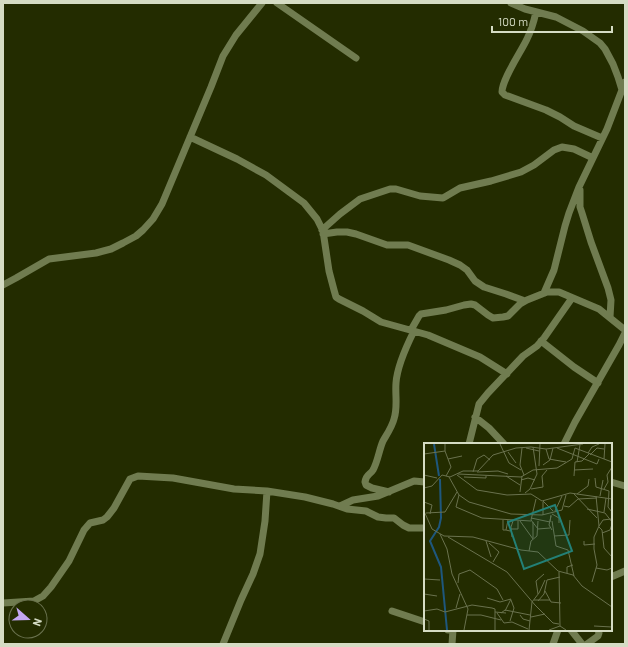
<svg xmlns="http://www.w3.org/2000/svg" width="628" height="647" viewBox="0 0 628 647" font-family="Barlow,sans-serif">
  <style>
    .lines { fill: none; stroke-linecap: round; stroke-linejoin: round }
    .street { stroke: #707c50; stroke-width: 7 }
    .inset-river { fill: none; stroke: #1e577d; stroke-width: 2 }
    .inset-road { fill: none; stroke: #6a724e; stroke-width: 1 }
    .view { fill: #238077; fill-opacity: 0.15; stroke: #238077; stroke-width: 2 }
    .inset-edge { fill: none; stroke: #d5dcc4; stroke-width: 2 }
  </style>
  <rect width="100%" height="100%" fill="#232c00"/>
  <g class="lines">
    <!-- street -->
    <path class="street" d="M 277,3 L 356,58
      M 511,3 L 525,9 L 556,17 L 583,31 L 600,43 L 605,49 L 613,64 L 618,77 L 622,90
      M 536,12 C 534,21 531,31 527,39 C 521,52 502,79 502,92 L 505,95 L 546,110 L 560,117 L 574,126 L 602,138
      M 190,137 L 237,159 L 266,175 L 304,203 L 317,219 L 323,231 L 329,271 L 334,290 L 336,297 L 339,299 L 363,311 L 381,322 L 428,335 L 480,357 L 507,374
      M 580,190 L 580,207 L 582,213 L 591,242 L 608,288 L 611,300 L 610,317
      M 322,230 L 340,214 L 360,199 L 390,189 L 396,189 L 420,196 L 443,198 L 460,188 L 491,181 L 521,172 L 534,165 L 554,150 L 562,147 L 574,149 L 593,158
      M 323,234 L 337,232 L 347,232 L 356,234 L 387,245 L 408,245 L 449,260 L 460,265 L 467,270 L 475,281 L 484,287 L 506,294 L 525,301
      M 3,285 L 16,278 L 49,259 L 96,253 L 111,249 L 123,243 L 136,236 L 143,230 L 153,219 L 162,204 L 211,87 L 223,56 L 236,35 L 262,3
      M 544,293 L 554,270 L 565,226 L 569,213 L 579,187 L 607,129 L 625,82
      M 411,330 L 419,316 L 421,314 L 446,310 L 464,305 L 471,304 L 475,305 L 488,315 L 493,318 L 503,317 L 508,316 L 520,304 L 527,300 L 547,292 L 559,292 L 599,309 L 625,330
      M 541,341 L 574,367 L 598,383
      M 475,417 L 489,428 L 504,444
      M 469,444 L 479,404 L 488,393 L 523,356 L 537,346 L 544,338 L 572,298
      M 564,444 L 575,422 L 619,345 L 625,333
      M 611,482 L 625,486
      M 389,492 L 372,488 L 366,485 L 365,482 C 366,474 370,475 373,470 C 378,461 379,450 383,441 C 387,434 392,427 394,419 C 398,407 395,395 396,383 C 397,367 407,345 414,331
      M 340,506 L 353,500 L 378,496 L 414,481 L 425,482
      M 611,577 L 625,571
      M 3,603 L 34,601 L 43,596 L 51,587 L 69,561 L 84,530 L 90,523 L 103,520 L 107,517 L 114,508 L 130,479 L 138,476 L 173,478 L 234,489 L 267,491 L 305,497 L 333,504 L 347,509 L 366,511 L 378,517 L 386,518 L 394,518 L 403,525 L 409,528 L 425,528
      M 392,611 L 425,622
      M 448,630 L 453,630 L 452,644
      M 571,630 L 582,644
      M 223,644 L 241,600 L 253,574 L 260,554 L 265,521 L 267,491
      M 553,644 L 558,630
      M 587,644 L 598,636 L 599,633 L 598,630"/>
  </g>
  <!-- overview -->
  <g transform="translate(424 443)">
    <rect width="188" height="188" fill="#232c00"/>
    <path class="inset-river" d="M 10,1 L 15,33M 16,36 L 17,75 L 15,84 L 6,98 L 17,124 L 23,187"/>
    <path class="inset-road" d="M 21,1 L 21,8 L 27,24 L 22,33M 76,1 L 85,20 L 97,27M 98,5 L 96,22 L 100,32M 102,5 L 115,8M 133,5 L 173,21 L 175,16M 151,5 L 188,19M 122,6 L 125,16 L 142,19M 84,9 L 92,20M 164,10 L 168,4 L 175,1M 0,11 L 21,8M 166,12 L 173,5 L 180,6M 24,16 L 38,13M 180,16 L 181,1M 153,19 L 156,2M 119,22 L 126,17 L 129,5M 115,23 L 116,1M 150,27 L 169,26M 49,29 L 53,16 L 60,12 L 66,17M 53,29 L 74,28 L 84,31M 34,31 L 97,34 L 109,27 L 133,25 L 148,16 L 151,5M 0,32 L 13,35M 33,32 L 53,47 L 83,52 L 107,51 L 118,58 L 146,50 L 188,56M 82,33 L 96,42M 150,33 L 151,19 L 158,18 L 165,11M 25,34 L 35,52 L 32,64 L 58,75 L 107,78M 40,34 L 62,35 L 62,33M 171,35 L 172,44 L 185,48 L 184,64 L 188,69M 97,37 L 104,35 L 111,37M 119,44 L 118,33 L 123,27M 0,45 L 8,43 L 18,32 L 26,34 L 39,28 L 54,28 L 69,12 L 92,5 L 107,4 L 122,6 L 159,1M 107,46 L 119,44M 180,46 L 184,39 L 183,32 L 188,24M 96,49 L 98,33M 101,50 L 106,46 L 113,31 L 109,4M 150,51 L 173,75M 153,51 L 164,43 L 165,36M 35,52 L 45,59 L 87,71 L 118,72 L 138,67 L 142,52M 176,53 L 179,37M 112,56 L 107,77 L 114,86M 119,58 L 129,68M 0,59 L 8,62 L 6,71M 119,59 L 119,72M 140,63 L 145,64 L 154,56 L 173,55M 163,66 L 181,70 L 188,79M 0,68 L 8,86 L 20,93 L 49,94 L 97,107 L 114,109 L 134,128 L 149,132 L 158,143 L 188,164M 131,68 L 138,53M 180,69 L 182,55M 2,70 L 21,69 L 33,49M 128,71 L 135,75 L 135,80M 127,73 L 125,82 L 128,87M 107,75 L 126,79 L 127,72M 79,77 L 79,87 L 82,87M 84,77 L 82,87 L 86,88M 96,78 L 109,96M 128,78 L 132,103 L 144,107 L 150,133M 109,79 L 109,95M 175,83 L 179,77 L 187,76M 175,84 L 178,87 L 180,105 L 188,114M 87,86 L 94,86 L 94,78M 114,86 L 126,85M 178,90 L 186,87 L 188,81M 16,91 L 23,106 L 28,131 L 44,166 L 40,187M 130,93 L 145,92 L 146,77M 24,94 L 83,129 L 111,162 L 129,180 L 135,181M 88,94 L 87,84 L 89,78M 62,98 L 67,114M 160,98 L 160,102 L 171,101M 65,100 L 75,109 L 69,119M 105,108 L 107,98 L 113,93 L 114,78M 172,125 L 183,127 L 188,125M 135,129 L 136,183M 143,130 L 143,124 L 149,122M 0,136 L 16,137M 168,139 L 173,122 L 170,106 L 170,94 L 175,83 L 172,53M 34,140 L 35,131 L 46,127 L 73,146 L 79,157M 121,148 L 127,159 L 137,160M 0,151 L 13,153M 114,151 L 112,138 L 120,131M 63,155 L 76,159 L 87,156 L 81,168M 110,157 L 126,157M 114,158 L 120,151 L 123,137 L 136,134M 32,165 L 36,151M 0,168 L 13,166 L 21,169 L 48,162 L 68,165 L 71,166 L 71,169 L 82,170M 73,170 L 80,180 L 88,179 L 104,186M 77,170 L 81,167 L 106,172M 43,172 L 57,172 L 77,177M 96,172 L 99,176 L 106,178M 107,174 L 121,171M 0,176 L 5,178 L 5,187M 86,178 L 90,165 L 87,157M 170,183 L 188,184M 71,187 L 71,169M 105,187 L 108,159 L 115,150 L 121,137M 125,187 L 136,183 L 142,187"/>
    <path class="view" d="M 131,62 L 148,108 L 100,126 L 84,79 Z"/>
    <rect width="188" height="188" class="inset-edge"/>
  </g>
  <!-- border -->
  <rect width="628" height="647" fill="none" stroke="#d5dcc4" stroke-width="8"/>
  <!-- north arrow -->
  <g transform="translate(28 619) rotate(110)"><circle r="19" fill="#232c00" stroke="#6a724e"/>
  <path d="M0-3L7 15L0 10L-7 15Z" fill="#c3a7f2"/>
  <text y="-6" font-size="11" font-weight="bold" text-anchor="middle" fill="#d5dcc4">N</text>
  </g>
  <!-- scale -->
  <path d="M492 26v6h120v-6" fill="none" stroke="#d5dcc4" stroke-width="2"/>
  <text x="498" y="26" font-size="12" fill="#d5dcc4" stroke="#232c00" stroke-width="3" paint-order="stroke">100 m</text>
</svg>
